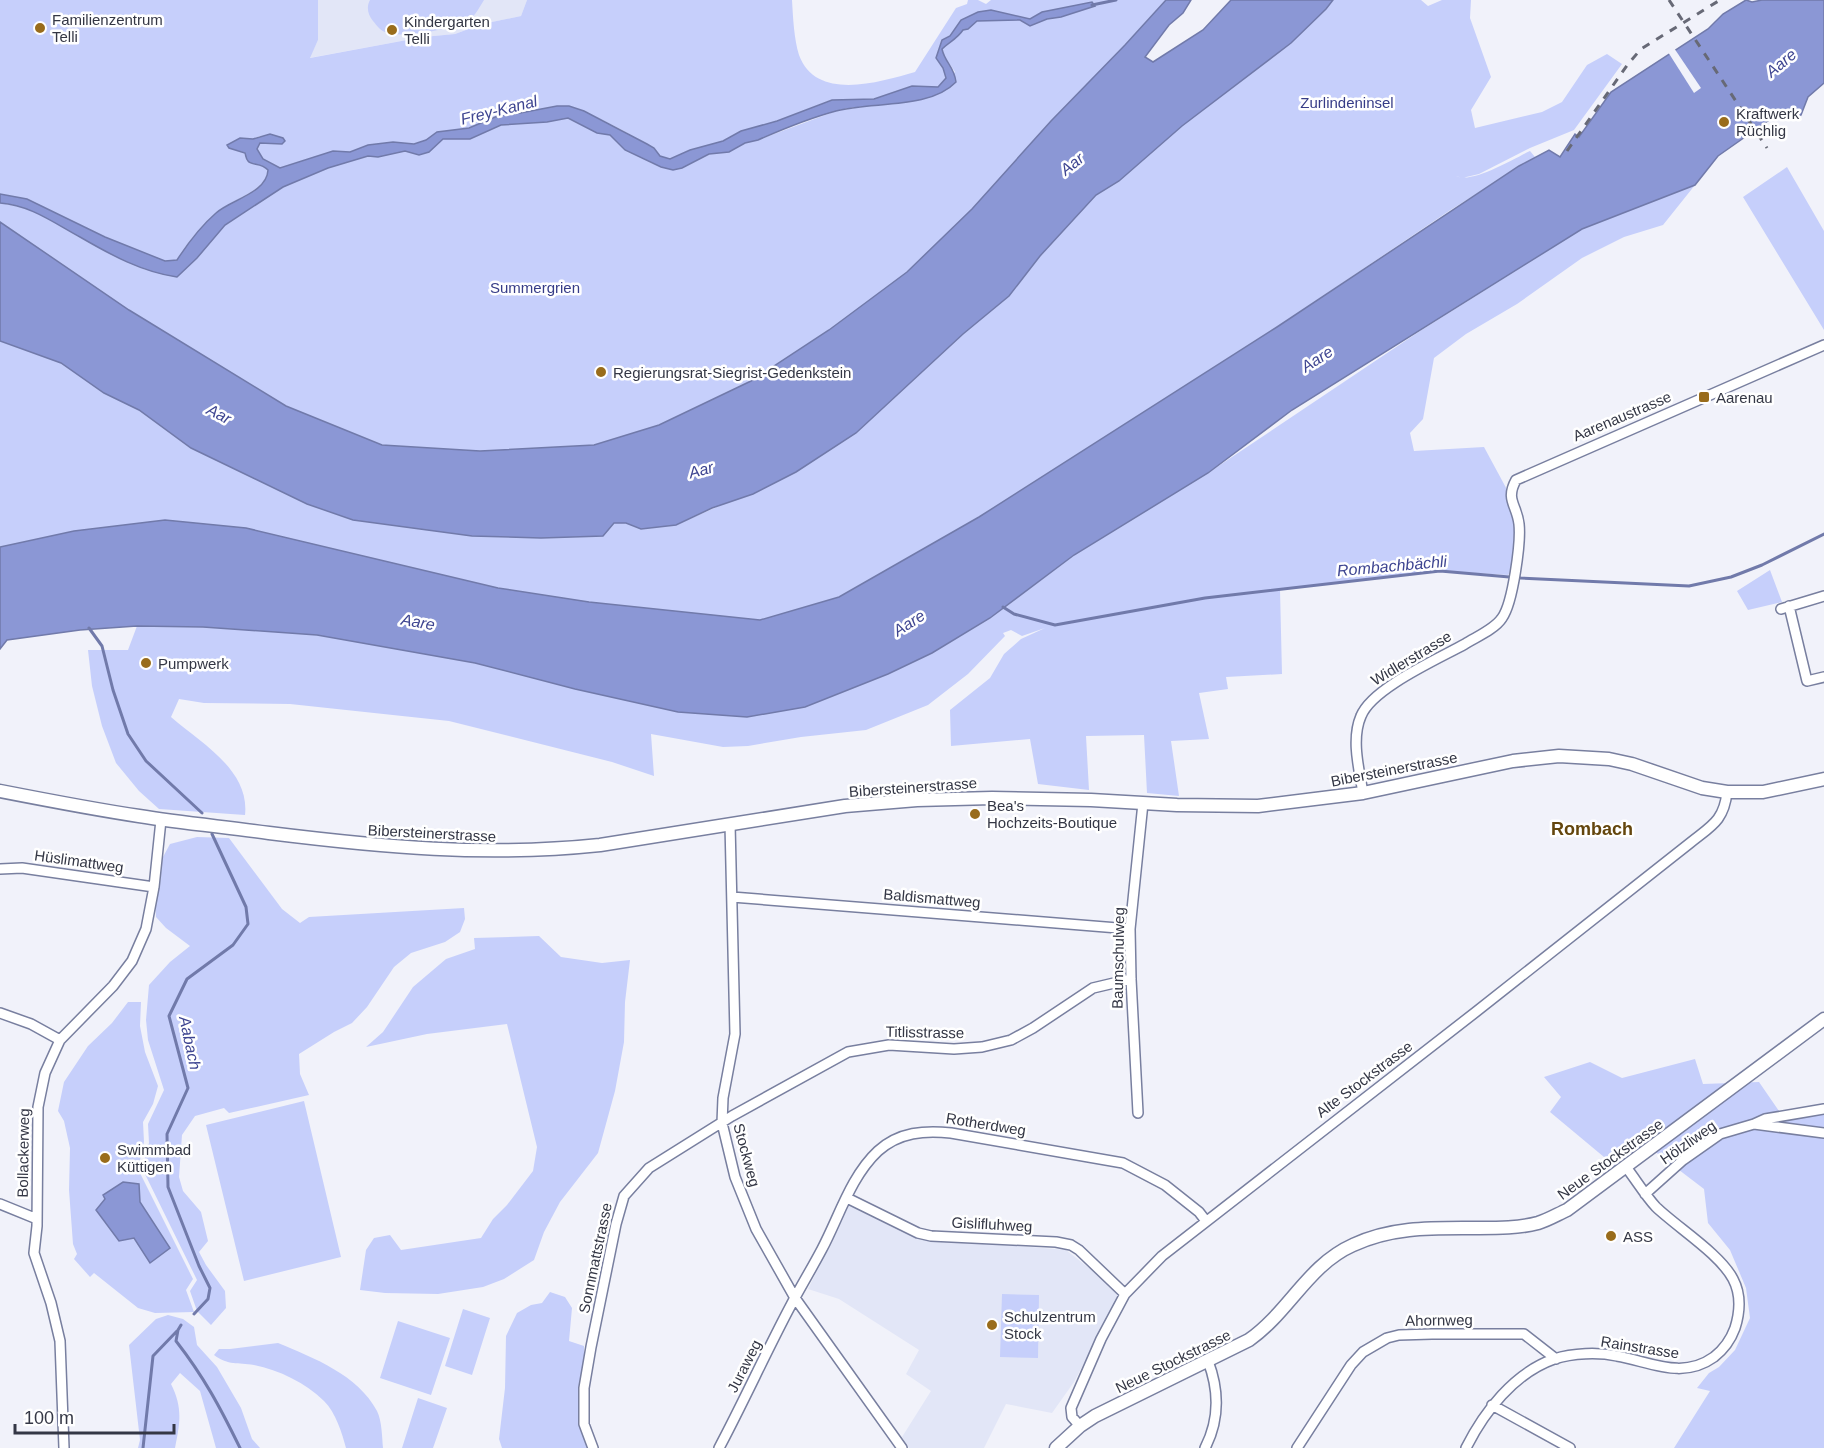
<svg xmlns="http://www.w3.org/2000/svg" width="1824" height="1448" viewBox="0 0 1824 1448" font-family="Helvetica,sans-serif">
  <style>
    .built { fill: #e2e6f7 }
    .green { fill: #c6cffb }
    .water { fill: #8b97d5; stroke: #717aaa; stroke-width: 1.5 }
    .pier { fill: #f1f2fa }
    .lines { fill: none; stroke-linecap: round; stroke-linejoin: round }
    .stream { stroke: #717aaa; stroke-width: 3 }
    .street-casing { stroke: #787f9f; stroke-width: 12 }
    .secondary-casing { stroke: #787f9f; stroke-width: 15 }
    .street { stroke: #fff; stroke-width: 9 }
    .secondary { stroke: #fff; stroke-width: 12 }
    .rail { stroke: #676976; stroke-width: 3; stroke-dasharray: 8 8; stroke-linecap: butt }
    .poi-dot { fill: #996c1b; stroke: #fff; stroke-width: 2 }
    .labels { text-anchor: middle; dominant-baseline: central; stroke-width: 5; stroke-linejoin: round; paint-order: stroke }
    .poi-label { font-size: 15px; fill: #343745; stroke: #fff; text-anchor: start }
    .park-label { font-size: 15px; fill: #363c87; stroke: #fff }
    .street-label { font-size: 15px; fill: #343745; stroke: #fff }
    .water-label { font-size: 16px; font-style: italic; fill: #3e4591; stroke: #fff }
    .quarter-label { font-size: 18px; font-weight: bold; fill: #64460d; stroke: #fff }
  </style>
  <rect width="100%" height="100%" fill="#f1f2fa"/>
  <!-- built -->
  <path class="built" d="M 318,0 L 527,0 L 521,16 L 482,24 L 455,34 L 423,37 L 309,58 L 318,40 Z
    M 849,1206 L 921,1238 L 1066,1250 L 1121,1293 L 1074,1382 L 1052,1413 L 1006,1404 L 984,1448 L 909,1448 L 902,1437 L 931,1391 L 906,1374 L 919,1350 L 839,1299 L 808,1289 Z"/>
  <!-- green -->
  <path class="green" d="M 0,0 L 318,0 L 318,40 L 310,58 L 423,37 L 455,34 L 482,24 L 521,16 L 527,0 L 792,0 C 793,17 794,39 799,55 C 816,102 880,82 915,72 L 956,8 L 967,4 L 968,0 L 978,0 L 986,4 L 991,0 L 1166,0 L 1125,45 L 1051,121 L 972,209 L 907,272 L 829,330 L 751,381 L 659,425 L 594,445 L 480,451 L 382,445 L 286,406 L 129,310 L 0,222 L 0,203 L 27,208 L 51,219 L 117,257 L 146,270 L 197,258 L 225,225 L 283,187 L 328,168 L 368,156 L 378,157 L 405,151 L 419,155 L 429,152 L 443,139 L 470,139 L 500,125 L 547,122 L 568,118 L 597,133 L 610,135 L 651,163 L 673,170 L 690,164 L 709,154 L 729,152 L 745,143 L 758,140 L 836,111 L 937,95 L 955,72 L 944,56 L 942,49 C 949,42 957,39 963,30 L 961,20 L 936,58 L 943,68 L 946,78 L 938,87 L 912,86 L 874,99 L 831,100 L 777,121 L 741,131 L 723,141 L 690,150 L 670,159 L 660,157 L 647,144 L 622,130 L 584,111 L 569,106 L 557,106 L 520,113 L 500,115 L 469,128 L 437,132 L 426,140 L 414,144 L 393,142 L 368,145 L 350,152 L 343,151 L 280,168 L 263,159 L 257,149 L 260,143 L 282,144 L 260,136 L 253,139 L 240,138 L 228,145 L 229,148 L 245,153 C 246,156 246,159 248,161 C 252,166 261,162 268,170 C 267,191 230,200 216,213 C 201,226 187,243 177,260 L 166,262 L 105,237 L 27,199 L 0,194 Z
    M 370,0 L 484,0 C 480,6 476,15 470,19 C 454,29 406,38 387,33 C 381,31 377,26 373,21 C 368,15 366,7 370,0 Z
    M 1333,0 L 1421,0 L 1428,6 L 1442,0 L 1471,0 L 1470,18 L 1491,77 L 1471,110 L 1475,128 L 1542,112 L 1562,102 L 1587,65 L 1607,54 L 1622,64 L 1574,130 L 1530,148 L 1479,174 L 1462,178 L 1456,176 C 1472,184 1513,159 1530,151 L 1535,157 L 1449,211 L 1277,327 L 979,517 L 839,597 L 760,620 L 589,602 L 498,588 L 346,552 L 165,520 L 74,531 L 0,547 L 0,341 L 61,363 L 104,393 L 139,410 L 191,448 L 307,504 L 353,520 L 472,536 L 541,538 L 603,536 L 614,522 L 626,523 L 641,529 L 676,525 L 796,472 L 856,433 L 963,334 L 1009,296 L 1040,256 L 1096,195 L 1119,181 L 1182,126 L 1326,9 Z
    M 1787,167 L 1824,231 L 1824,330 L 1743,197 Z
    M 1695,185 L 1663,225 L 1624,237 L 1582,258 L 1517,304 L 1466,334 L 1434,358 L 1423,419 L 1410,433 L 1414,451 L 1484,447 L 1511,497 L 1518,517 L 1515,566 L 1508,575 L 1440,571 L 1280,590 L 1282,674 L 1226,677 L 1228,689 L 1199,693 L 1209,739 L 1171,741 L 1179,796 L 1147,793 L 1144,735 L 1086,736 L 1089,790 L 1038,784 L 1030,739 L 951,746 L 950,710 L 990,678 L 1004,654 L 1021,639 L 1045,628 L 1022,636 L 1011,630 L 1003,633 L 1005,636 L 968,674 L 928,705 L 866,730 L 801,737 L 748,746 L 723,747 L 651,734 L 654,776 L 612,762 L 449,721 L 290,704 L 204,703 L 179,699 L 171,717 C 201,743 250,770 245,815 L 159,809 L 139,791 L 116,763 L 102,726 L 92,686 L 88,650 L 128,650 L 137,626 L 203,627 L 317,635 L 475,663 L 575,689 L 805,707 L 888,674 L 932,653 L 990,618 L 1074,555 L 1208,473 L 1420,331 L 1582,229 Z
    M 1770,570 L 1782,602 L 1748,610 L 1737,591 Z
    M 197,837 L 229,838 L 282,909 L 300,923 L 309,917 L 464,908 L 465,919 L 460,932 L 445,942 L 411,953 L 394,967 L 367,1007 L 352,1023 L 334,1032 L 299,1054 L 300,1074 L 309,1095 L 229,1113 L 224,1108 L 195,1116 L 182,1135 L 179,1177 L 183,1191 L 201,1212 L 208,1241 L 199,1252 L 206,1265 L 225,1291 L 226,1308 L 211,1325 L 197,1311 L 190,1291 L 197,1280 L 142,1168 L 149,1143 L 148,1124 L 164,1090 L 148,1040 L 146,1020 L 149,985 L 170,962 L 190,946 L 166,928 L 156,917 L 154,887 L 157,868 L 170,844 Z
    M 539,936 L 561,957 L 602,963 L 630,960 L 625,1002 L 624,1042 L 615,1091 L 598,1153 L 560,1202 L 544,1232 L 534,1260 L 504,1279 L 483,1287 L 438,1294 L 385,1293 L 360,1290 L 366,1250 L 374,1238 L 390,1235 L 401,1250 L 481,1238 L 493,1219 L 507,1205 L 533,1171 L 537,1147 L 507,1024 L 427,1034 L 366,1047 L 383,1032 L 413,987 L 446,959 L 475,949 L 474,938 Z
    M 128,1002 L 141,1002 L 140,1026 L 145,1052 L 158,1086 L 153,1104 L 143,1122 L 144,1142 L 138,1169 L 193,1279 L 186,1290 L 194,1312 L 155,1313 L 138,1308 L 94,1273 L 90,1277 L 74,1259 L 77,1254 L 73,1244 L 69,1190 L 70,1148 L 64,1121 L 58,1111 L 64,1082 L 88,1046 L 112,1023 Z
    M 1695,1059 L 1703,1084 L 1759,1082 L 1781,1114 L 1824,1108 L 1824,1448 L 1674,1448 L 1710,1391 L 1697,1388 L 1709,1373 L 1719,1367 L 1735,1350 L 1750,1318 L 1746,1288 L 1730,1250 L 1708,1223 L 1704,1189 L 1645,1144 L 1616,1167 L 1550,1112 L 1561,1097 L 1544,1077 L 1590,1062 L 1622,1078 Z
    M 304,1101 L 341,1257 L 244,1281 L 206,1125 Z
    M 550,1292 L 565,1297 L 572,1308 L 569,1341 L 584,1346 L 584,1424 L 593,1448 L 502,1448 L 499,1439 L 505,1388 L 506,1336 L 517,1313 L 531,1305 L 542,1303 Z
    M 1002,1294 L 1039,1295 L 1038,1358 L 1000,1357 Z
    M 463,1309 L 490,1318 L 472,1375 L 445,1366 Z
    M 168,1315 L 183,1319 L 194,1327 L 197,1345 L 217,1367 L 241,1408 L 252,1439 L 260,1448 L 216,1448 L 200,1391 L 180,1373 L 171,1384 C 183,1408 180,1423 175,1448 L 138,1448 L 140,1440 L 129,1345 L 156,1319 Z
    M 398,1321 L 450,1338 L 431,1395 L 380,1378 Z
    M 278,1343 C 314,1358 358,1375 377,1411 C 382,1421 382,1437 383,1448 L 346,1448 C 342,1433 336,1413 324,1401 C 306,1383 279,1370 254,1365 C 237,1362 229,1366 214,1355 L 219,1349 L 230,1349 Z
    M 418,1398 L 447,1408 L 433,1448 L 402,1448 Z"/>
  <!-- water -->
  <path class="water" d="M 1166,0 L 1191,0 L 1183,13 L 1169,25 L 1145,57 L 1153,62 L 1203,30 L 1231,0 L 1333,0 L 1326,9 L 1291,43 L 1182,126 L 1119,181 L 1096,195 L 1040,256 L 1009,296 L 963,334 L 856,433 L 796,472 L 753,494 L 712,508 L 676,525 L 641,529 L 626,523 L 614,523 L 603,536 L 541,538 L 472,536 L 353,520 L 307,504 L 191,448 L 139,410 L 104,393 L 61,363 L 0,341 L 0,222 L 129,310 L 286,406 L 382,445 L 480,451 L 594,445 L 659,425 L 751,381 L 829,330 L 907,272 L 972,209 L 1051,121 L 1125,45 Z
    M 1746,0 L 1752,2 L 1762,0 L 1824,0 L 1824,83 L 1808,97 L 1801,115 L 1775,116 L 1718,156 L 1695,185 L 1582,229 L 1292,410 L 1208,473 L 1074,555 L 990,618 L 932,653 L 888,674 L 805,707 L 747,717 L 678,712 L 575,689 L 475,663 L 317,635 L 203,627 L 137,626 L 80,630 L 7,640 L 0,649 L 0,547 L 74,531 L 165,520 L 246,528 L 498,588 L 589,602 L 760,620 L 839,597 L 979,517 L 1277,327 L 1519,166 L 1549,150 L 1560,157 L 1575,134 L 1579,137 L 1611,92 L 1708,29 L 1723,14 Z
    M 1092,2 L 1095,6 L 1061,17 L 1047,19 L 1030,26 L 1020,20 L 977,21 L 968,29 L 963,30 C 957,39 949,42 942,49 C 945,63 954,66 956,82 C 929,110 871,101 836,111 C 810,118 783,129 758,140 L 745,143 L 729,152 L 709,154 L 682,168 L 673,170 L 661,167 L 625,150 L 610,135 L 597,133 L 568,118 L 547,122 L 501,125 L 470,139 L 443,139 L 429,152 L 419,155 L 405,151 L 378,157 L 368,156 L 328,168 L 283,187 L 225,225 L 197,258 L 177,277 C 142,272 111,255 80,237 C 54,223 30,205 0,203 L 0,194 L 27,199 L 105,237 L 165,261 L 177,260 C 188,243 201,226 216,213 C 230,200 267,193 268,170 C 261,162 252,166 248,161 C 246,159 246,156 245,153 L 229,148 L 227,145 L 240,138 L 253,139 L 270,134 L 283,138 L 285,141 L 282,144 L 260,143 L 257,149 L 263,159 L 280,168 L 333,151 L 350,152 L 368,145 L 393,142 L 414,144 L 426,140 L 437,132 L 469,128 L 500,115 L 520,113 L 557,106 L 569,106 L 584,111 L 647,144 L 654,148 L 660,156 L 670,159 L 690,150 L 723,141 L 741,131 L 777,121 L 832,100 L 874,99 L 912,86 L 938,87 L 946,78 L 943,68 L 936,58 L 942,40 L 950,36 L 961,20 L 978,12 L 991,10 L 1030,19 L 1042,12 Z
    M 123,1182 L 139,1184 L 140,1202 L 170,1248 L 150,1263 L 134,1238 L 119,1241 L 96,1210 L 105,1199 L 103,1195 Z"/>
  <!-- pier -->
  <path class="pier" d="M 1674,48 L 1701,88 L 1694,93 L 1668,52 Z"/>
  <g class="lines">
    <!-- stream -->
    <path class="stream" d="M 1092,5 L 1116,0
      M 1003,607 L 1014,614 L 1055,625 L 1205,598 L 1440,571 L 1521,578 L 1689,586 L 1731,577 L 1762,565 L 1824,534
      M 89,628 L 102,646 L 113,690 L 128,734 L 146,761 L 202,813
      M 194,1314 L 208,1299 L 210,1288 L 199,1266 L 168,1187 L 167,1134 L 188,1088 L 169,1016 L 187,979 L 233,945 L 248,924 L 246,907 L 212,834
      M 181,1325 L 178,1330 L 176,1341 C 204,1377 220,1407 240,1448
      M 143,1448 L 153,1356 L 177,1331"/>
    <defs>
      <path id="street" d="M 1789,606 L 1807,681 L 1824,677
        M 1781,609 L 1824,596
        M 1363,793 C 1359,769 1351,739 1361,716 C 1372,688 1438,659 1465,644 C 1476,637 1495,629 1502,618 C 1513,603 1521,542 1519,524 C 1517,505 1505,500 1516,480 L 1824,345
        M 730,824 L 735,1034 L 723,1098 L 722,1123 L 735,1177 L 756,1229 L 795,1298 L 902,1448
        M 0,869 L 22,868 L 154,887
        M 732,897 L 1130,929
        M 0,1013 L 31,1024 L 60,1040
        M 1138,1113 L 1131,979 L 1130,929 L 1143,803
        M 1754,1124 L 1765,1119 L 1824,1109
        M 1645,1194 L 1683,1160 L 1720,1134 L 1754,1124 L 1824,1133
        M 847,1198 L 918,1233 L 931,1236 L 1056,1242 L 1071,1245 L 1079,1250 L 1125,1294
        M 0,1204 L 37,1219
        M 1492,1405 L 1570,1448
        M 1080,1426 L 1072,1417 L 1071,1408 L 1101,1339 L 1125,1294 L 1162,1256 L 1477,1011 L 1690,843 C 1711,826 1724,821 1727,792
        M 64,1448 L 60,1341 L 51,1303 L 34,1253 L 37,1226 L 38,1107 L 45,1073 L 60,1040 L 113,986 L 132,961 L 146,929 L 154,887 L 161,820
        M 593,1448 L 584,1424 L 584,1388 L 591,1347 L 616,1224 L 624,1196 L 649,1168 L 732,1116 L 848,1052 L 889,1045 L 954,1049 L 982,1047 L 1011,1040 L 1033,1028 L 1093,988 L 1131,979
        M 719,1448 C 744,1401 766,1352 791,1305 C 801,1286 812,1268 822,1249 C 839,1217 851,1176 878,1151 C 899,1132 925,1130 951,1133 L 1123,1163 L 1165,1185 L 1199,1212 L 1206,1221
        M 1205,1448 C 1220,1419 1219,1390 1208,1361
        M 1297,1448 L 1351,1365 L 1363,1352 L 1387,1338 L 1399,1335 L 1432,1334 L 1524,1334 L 1556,1359
        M 1466,1448 C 1484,1412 1514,1373 1554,1359 C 1573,1353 1598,1352 1617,1356 C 1651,1362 1682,1380 1714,1357 C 1723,1350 1731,1339 1735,1328 C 1740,1312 1741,1294 1733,1279 C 1720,1254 1678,1228 1656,1207 C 1645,1195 1636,1180 1626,1167"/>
      <path id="secondary" d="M 0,791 C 46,800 92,809 139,816 C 182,823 226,827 269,833 C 382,847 486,857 600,845 L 845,806 L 917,800 L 992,798 L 1091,800 L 1177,805 L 1258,806 L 1363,793 L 1513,761 L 1559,756 L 1609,759 L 1632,764 L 1702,788 L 1727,792 L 1763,792 L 1824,779
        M 1056,1448 L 1080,1426 L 1095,1416 L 1249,1340 C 1289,1312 1308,1265 1353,1245 C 1393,1226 1435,1228 1479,1228 C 1498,1228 1519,1228 1538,1223 C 1548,1220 1558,1214 1567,1210 L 1824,1019"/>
    </defs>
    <!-- street casing -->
    <use href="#street" class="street-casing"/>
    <!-- secondary casing -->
    <use href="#secondary" class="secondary-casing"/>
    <!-- street -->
    <use href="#street" class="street"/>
    <!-- secondary -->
    <use href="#secondary" class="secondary"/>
    <!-- rail -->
    <path class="rail" d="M 1669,0 L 1767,148
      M 1567,151 L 1628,64 L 1641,49 L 1720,0"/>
  </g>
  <!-- markers -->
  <g class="poi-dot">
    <circle cx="40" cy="28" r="6"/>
    <circle cx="392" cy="30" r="6"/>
    <circle cx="1724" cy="122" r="6"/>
    <circle cx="601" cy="372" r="6"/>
    <rect x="1698" y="391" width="12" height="12" rx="3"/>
    <circle cx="146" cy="663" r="6"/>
    <circle cx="975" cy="814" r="6"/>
    <circle cx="105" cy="1158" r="6"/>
    <circle cx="1611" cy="1236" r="6"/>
    <circle cx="992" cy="1325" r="6"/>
  </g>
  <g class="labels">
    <!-- poi labels -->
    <g class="poi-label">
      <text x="52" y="19">Familienzentrum<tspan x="52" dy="17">Telli</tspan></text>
      <text x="404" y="21">Kindergarten<tspan x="404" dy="17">Telli</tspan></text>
      <text x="1736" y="113">Kraftwerk<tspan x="1736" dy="17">Rüchlig</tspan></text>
      <text x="613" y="372">Regierungsrat-Siegrist-Gedenkstein</text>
      <text x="1716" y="397">Aarenau</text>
      <text x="158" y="663">Pumpwerk</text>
      <text x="987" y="805">Bea's<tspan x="987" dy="17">Hochzeits-Boutique</tspan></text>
      <text x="117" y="1149">Swimmbad<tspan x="117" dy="17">Küttigen</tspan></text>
      <text x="1623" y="1236">ASS</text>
      <text x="1004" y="1316">Schulzentrum<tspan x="1004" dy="17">Stock</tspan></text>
    </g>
    <!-- park labels -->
    <g class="park-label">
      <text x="1347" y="102">Zurlindeninsel</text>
      <text x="535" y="287">Summergrien</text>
    </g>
    <!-- street labels -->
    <g class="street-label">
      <text transform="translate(1622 416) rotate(-23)">Aarenaustrasse</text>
      <text transform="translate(1411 658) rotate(-31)">Widlerstrasse</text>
      <text transform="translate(1394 769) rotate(-11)">Bibersteinerstrasse</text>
      <text transform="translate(913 787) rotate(-4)">Bibersteinerstrasse</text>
      <text transform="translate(432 833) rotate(3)">Bibersteinerstrasse</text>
      <text transform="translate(79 861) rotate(8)">Hüslimattweg</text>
      <text transform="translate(932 898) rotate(5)">Baldismattweg</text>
      <text transform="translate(1118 958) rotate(-89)">Baumschulweg</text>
      <text transform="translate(925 1032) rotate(1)">Titlisstrasse</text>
      <text transform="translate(1364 1079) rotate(-37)">Alte Stockstrasse</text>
      <text transform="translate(986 1124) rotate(9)">Rotherdweg</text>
      <text transform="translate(1688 1142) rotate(-35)">Hölzliweg</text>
      <text transform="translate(23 1153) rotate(-89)">Bollackerweg</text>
      <text transform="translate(747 1155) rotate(75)">Stockweg</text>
      <text transform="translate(1610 1159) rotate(-36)">Neue Stockstrasse</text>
      <text transform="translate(992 1224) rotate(3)">Gislifluhweg</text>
      <text transform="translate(595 1258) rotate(-78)">Sonnmattstrasse</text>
      <text transform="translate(1439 1320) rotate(-1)">Ahornweg</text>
      <text transform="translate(1640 1347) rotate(9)">Rainstrasse</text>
      <text transform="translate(1173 1361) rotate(-26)">Neue Stockstrasse</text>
      <text transform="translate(744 1366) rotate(-63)">Juraweg</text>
    </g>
    <!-- water labels -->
    <g class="water-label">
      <text transform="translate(1781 63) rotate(-40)">Aare</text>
      <text transform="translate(499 110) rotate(-14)">Frey-Kanal</text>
      <text transform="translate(1072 164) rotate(-39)">Aar</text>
      <text transform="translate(1317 359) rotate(-33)">Aare</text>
      <text transform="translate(219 414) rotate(27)">Aar</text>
      <text transform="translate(701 470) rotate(-15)">Aar</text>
      <text transform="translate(1392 566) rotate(-5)">Rombachbächli</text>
      <text transform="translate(418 622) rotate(10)">Aare</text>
      <text transform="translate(909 623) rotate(-33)">Aare</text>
      <text transform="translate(190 1043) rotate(78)">Aabach</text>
    </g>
    <!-- quarter labels -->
    <g class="quarter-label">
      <text x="1592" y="829">Rombach</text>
    </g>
  </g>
  <!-- scale -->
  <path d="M15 1424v9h159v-9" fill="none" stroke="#343745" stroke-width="3"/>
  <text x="24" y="1424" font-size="18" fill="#343745" stroke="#ffffff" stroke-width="4.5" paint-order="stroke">100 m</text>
</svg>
